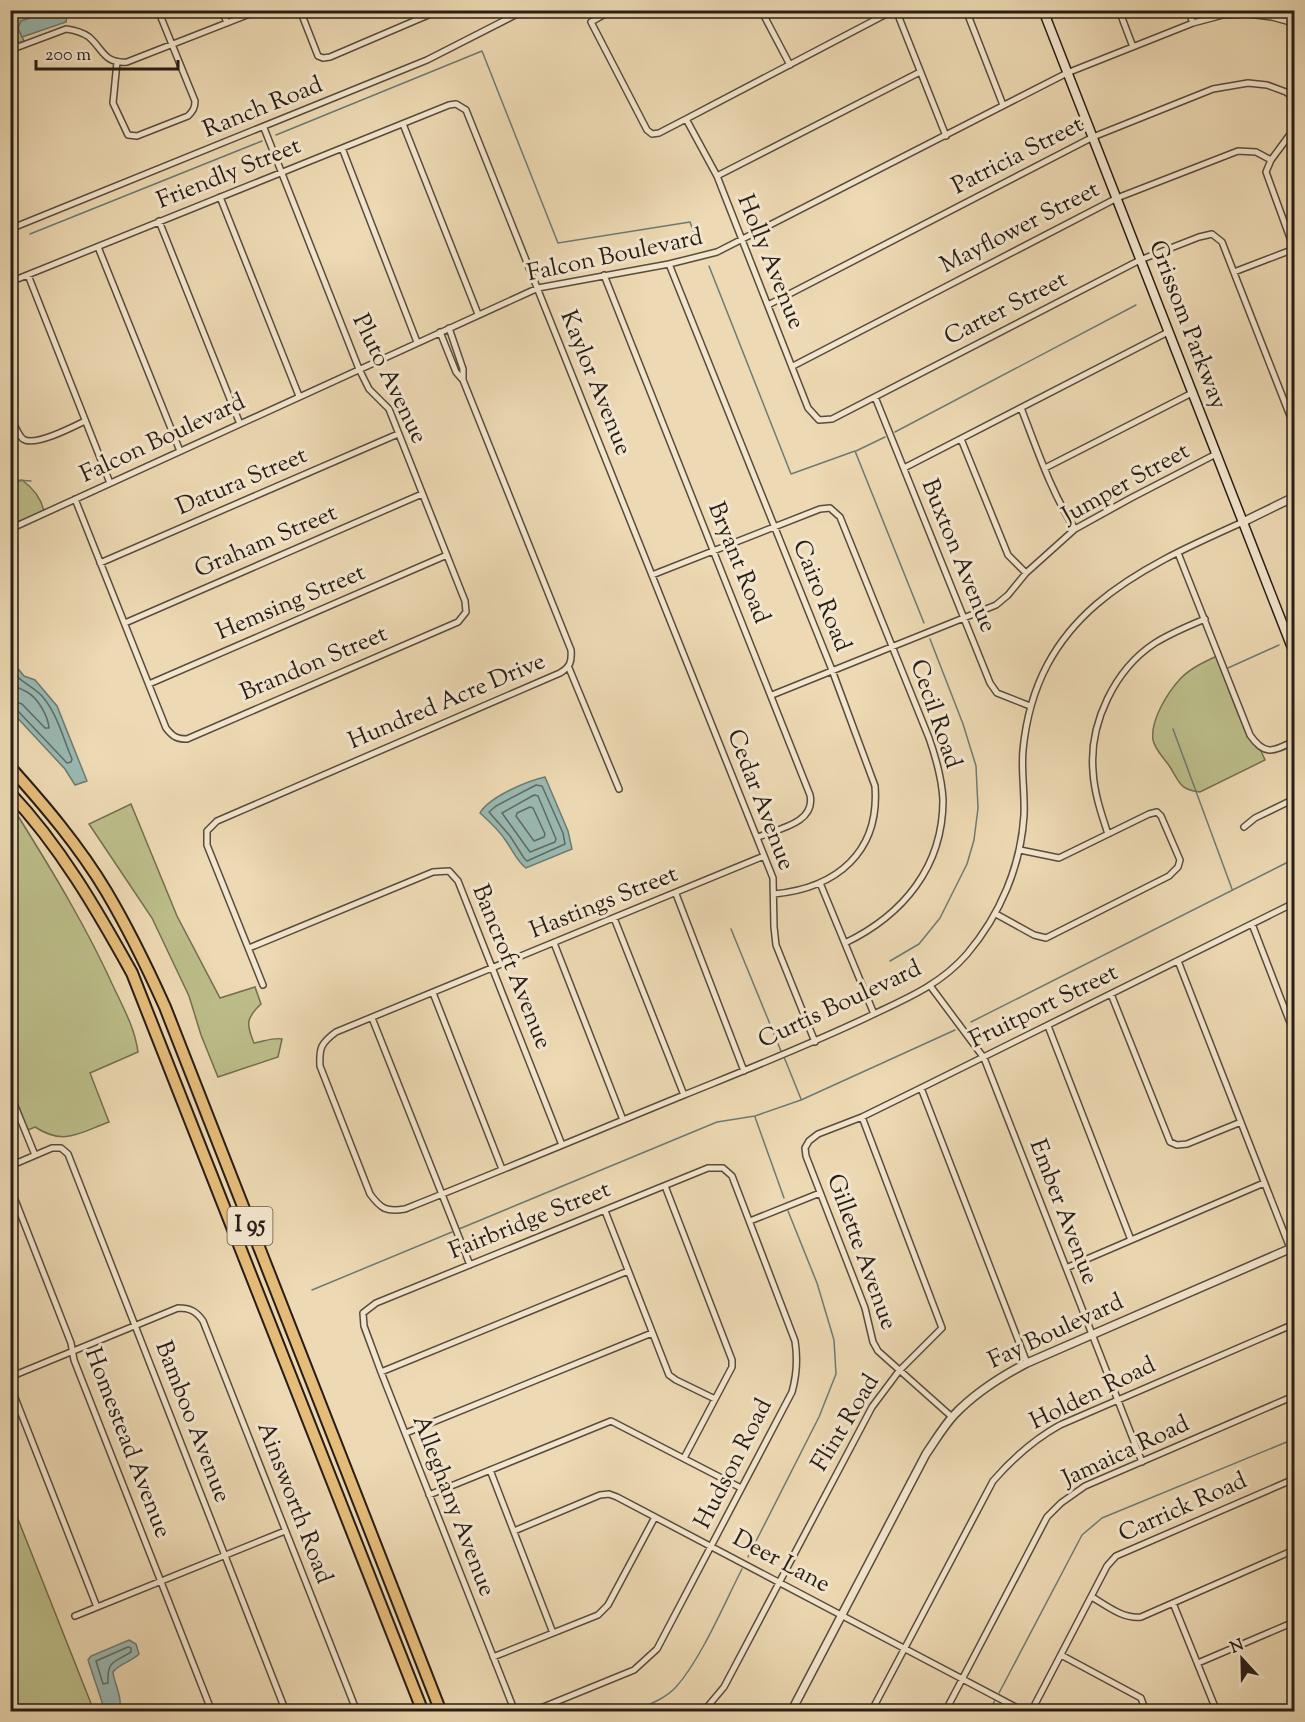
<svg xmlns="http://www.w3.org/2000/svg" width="1305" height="1722" viewBox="0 0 1305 1722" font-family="'Sorts Mill Goudy',serif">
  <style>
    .green { fill: #bcbe8a; stroke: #726e50; stroke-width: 1.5 }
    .water { fill: #9ab9b2; stroke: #6c7b74; stroke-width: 1.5 }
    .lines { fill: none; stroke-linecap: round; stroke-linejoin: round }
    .shore { stroke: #606b64; stroke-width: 1.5 }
    .stream { stroke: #6c7b74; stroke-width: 1.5 }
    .minor-casing { stroke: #584c3d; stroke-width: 8 }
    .tertiary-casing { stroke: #584c3d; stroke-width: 10 }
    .secondary-casing { stroke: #271d16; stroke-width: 11 }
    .motorway-casing { stroke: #271d16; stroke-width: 14 }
    .minor { stroke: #f3e6ce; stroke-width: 5 }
    .tertiary { stroke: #f3e6ce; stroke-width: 7 }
    .secondary { stroke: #f3e6ce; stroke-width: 8 }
    .motorway { stroke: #e6bc7a; stroke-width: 10 }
    .labels { text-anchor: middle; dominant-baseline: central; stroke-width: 6; stroke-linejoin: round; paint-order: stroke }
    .shield { fill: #f3e6ce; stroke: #64594d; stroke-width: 1.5 }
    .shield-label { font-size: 22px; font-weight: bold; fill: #271d16 }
    .street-label { font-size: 24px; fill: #271d16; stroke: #f3e6ce }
  </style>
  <rect width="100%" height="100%" fill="#edd9b3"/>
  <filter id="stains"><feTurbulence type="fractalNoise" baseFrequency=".00333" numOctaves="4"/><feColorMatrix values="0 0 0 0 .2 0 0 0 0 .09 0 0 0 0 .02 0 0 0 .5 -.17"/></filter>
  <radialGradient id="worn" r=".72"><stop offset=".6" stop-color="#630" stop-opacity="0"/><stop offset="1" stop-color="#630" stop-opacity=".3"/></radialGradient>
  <!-- green -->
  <path class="green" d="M 10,11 L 50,11 L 21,21 L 18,28 L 24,41 L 13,45 L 11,42 Z
    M 22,480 C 33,488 41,498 44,511 L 11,526 L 11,484 Z
    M 1217,656 C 1224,675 1245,743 1261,751 L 1265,760 L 1200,792 C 1180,790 1180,783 1170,767 C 1165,759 1155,750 1153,740 C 1150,720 1168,692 1181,678 C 1191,668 1204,662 1217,656 Z
    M 131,804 L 177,916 L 220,998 L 255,987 L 261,1004 C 246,1018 246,1024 254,1043 C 262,1042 274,1037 282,1039 L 278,1057 L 218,1077 L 201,1035 L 189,996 L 152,918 L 89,824 Z
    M 11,808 L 18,816 C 53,872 87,928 114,988 C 124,1009 135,1029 138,1052 L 90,1073 L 109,1122 C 79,1133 64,1146 35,1127 L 28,1130 L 11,1088 Z
    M 10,1499 L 94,1711 L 11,1711 Z"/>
  <!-- water -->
  <path class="water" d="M 50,11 L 68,11 L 66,22 L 22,37 L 18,28 L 21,21 Z
    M 11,660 L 24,676 L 35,680 L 57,706 L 87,781 L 75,785 L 65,769 L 11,711 Z
    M 545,777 L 568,831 L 572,849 L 526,868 C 517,861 513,851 506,841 C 499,830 490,822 480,813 C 489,797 527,781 545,777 Z
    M 129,1640 L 136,1644 L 139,1654 C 131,1662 120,1663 113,1672 C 114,1683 122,1696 120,1707 L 110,1711 L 104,1708 L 88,1660 L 91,1656 Z"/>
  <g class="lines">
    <!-- shore -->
    <path class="shore" d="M 10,669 C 19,682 32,685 42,696 C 57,713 63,738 72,759 L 71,762 L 67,763 L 17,710 L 10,708
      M 10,682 C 16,688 20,688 27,692 C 38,698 48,716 49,728 L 45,728 L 22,704 L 10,700
      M 536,785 L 542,786 L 563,833 L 565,844 L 527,861 L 524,858 L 510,836 L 489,812 L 496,806 Z
      M 534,795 L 538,796 L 556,839 L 555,842 L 530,852 L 502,813 Z
      M 530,807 L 533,808 L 545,834 L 544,837 L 534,841 L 516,816 L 517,813 Z
      M 128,1647 L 131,1648 L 131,1652 C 114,1663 107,1660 108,1683 L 103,1684 L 96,1661 Z"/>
    <!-- stream -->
    <path class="stream" d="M 276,135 L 482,51 L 558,243 L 690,222 L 697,241
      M 30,234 L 262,141
      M 10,242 L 12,241
      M 709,266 L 791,474 L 855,451 L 924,623
      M 895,432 L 1136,305
      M 856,451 L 885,437
      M 10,482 L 17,480 L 31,481
      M 1228,668 L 1279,645
      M 1173,729 L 1232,889
      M 731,929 L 781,1051
      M 890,961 L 919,944 L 940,918 L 967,864 L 974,840 L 978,808 L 976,766 L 963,724 L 930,639
      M 971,1022 L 1294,859
      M 784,1057 L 801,1099
      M 755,1117 L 784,1198
      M 459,1229 L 717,1122 L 755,1116 L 801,1100 L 955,1030
      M 312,1290 L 452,1232
      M 748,1557 L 819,1417 L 836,1374 L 834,1340 L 817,1283 L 788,1211
      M 999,1693 L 1082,1535 L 1102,1518 L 1294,1439
      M 631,1712 C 647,1705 664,1700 676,1687 C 701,1659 724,1604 742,1569
      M 989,1712 L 995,1700"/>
    <defs>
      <path id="minor" d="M 222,10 L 227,23
        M 300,10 L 318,56 L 323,58 L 330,57 L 440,10
        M 612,10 L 591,22 L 647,130 L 652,134 L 659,133 L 686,119 L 894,10
        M 761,10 L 790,65
        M 896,10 L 946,136
        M 966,10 L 1003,105
        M 1119,10 L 1133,47
        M 1188,10 L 1193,23
        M 10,50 L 66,29 C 74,30 82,32 89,37 C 103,49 104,64 127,62 L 260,10
        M 117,62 L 113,103 L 128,135 L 137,136 L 188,116 C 193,111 195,108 195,101 L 158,10
        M 686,119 L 717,176 L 808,408 L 819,420 L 832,419 L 1140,260 L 1199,237 L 1212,234 L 1222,242 L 1294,426
        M 403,124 L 478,314
        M 342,148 L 417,342
        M 717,176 L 920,72
        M 220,197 L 299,396
        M 159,221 L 240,424
        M 10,229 L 427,60 L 525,10
        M 98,247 L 180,451
        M 1294,249 L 1266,172 L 1271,160 L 1294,129
        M 669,264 L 832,670 L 875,786 C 880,852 837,888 774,894
        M 1234,272 L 1294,249
        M 28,275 L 110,483
        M 604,275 L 810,795 C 816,823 778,829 758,837
        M 10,282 L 449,105 L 456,104 L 466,110 L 773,878 L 774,927 L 776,945 L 815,1042
        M 768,305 L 1093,137 L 1213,89 L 1248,83 L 1267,85 L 1286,92 L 1294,98
        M 449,328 L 463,369 L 463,380
        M 793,366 L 1117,198 L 1238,151 L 1256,152 L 1271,160
        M 875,397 L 990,683 L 997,693 L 1030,706
        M 1021,408 C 1037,449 1051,492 1075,529
        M 10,414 C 14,422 16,433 23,439 C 34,447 73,427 85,421
        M 961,439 L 1008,555 L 1026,573
        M 904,468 L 1168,332
        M 1045,468 L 1192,393
        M 75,499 L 166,728 C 173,737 177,739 187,739 L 458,622 L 466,612 L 465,601 L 389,409 L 369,389 L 359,369 L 264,128
        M 10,529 L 538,288 L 669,264 L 717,252 L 1067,73 L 1193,23 L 1223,15 L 1248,14 L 1272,17 L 1294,23
        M 1178,553 L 1250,735 C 1265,757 1274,751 1294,741
        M 100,563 L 398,434
        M 652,575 L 820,509 L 830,508 L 840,517 L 929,738 C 936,758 942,779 943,800 C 943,867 903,915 845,943
        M 125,623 L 422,494
        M 569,668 L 619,789
        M 149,684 L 447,555
        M 772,695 L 996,605 L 1008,595 L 1026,573 L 1075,529 L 1131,498 L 1216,454
        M 1244,827 L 1255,818 L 1294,799
        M 1108,834 C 1101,813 1094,792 1093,771 C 1089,723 1115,669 1155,643 C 1171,633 1188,626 1205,619
        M 764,856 L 336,1032 C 321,1043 319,1048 320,1066 L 370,1194 C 381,1209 386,1212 405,1209 C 498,1172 591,1133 684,1095 C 748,1069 812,1044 874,1014 C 908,998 941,984 967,954 C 1000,915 1021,866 1024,815 C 1025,793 1021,771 1023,750 C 1036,616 1133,571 1243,522
        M 820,883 L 874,1014
        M 676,894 L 744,1071
        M 996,914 L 1034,935 L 1046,938 L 1169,876 L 1178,867 L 1180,860 L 1161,816 L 1157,812 L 1149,814 L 1059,858 L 1020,850
        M 614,918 L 684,1095
        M 1252,924 L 1294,1033
        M 554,943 L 623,1120
        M 249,948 L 433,872 L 449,871 L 458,881 L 562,1145
        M 1178,961 L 1290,1248
        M 263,985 L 207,845 L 207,831 L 217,821 L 560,673 C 570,667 572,662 571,650 L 463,380 L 456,372 L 440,332
        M 931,987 L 984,1058 L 1142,1462
        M 433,993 L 502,1169
        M 1111,994 L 1170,1142 L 1177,1145 L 1187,1144 L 1241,1122
        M 372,1018 L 470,1265
        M 1048,1026 L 1131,1240
        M 921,1088 L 1027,1363
        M 10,1094 L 35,1155
        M 10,1166 L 52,1148 L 61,1148 L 68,1154 L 286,1712
        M 665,1186 L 732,1360 L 732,1367 L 684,1458
        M 10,1187 L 71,1343 L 74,1360 L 212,1712
        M 605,1211 L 669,1375 L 676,1380 L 715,1399
        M 750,1221 L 820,1193
        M 1066,1268 L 1264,1183
        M 381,1372 L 628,1271
        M 10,1377 L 178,1308 C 190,1308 196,1311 203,1321 L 357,1712
        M 10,1385 L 97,1607
        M 952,1417 L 878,1351 L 873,1342 L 865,1308 L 806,1156 L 805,1148 L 809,1141 L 818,1134 L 862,1117 L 921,1088 L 1294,903
        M 406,1433 L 652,1333
        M 490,1470 L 553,1633
        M 429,1495 L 611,1421 L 741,1488
        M 514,1531 L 600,1495 L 609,1494 L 617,1497 L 1025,1712
        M 1092,1597 C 1107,1606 1123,1619 1141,1617 L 1294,1550
        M 1173,1603 L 1217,1712
        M 75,1616 L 285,1531
        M 1061,1655 L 1141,1698 L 1146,1712
        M 493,1657 L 598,1615 L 608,1605 L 655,1517
        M 1198,1663 L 1294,1622
        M 515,1712 L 381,1372 L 364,1326 L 363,1313 L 376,1303 L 708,1168 L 723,1168 L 732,1176 L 795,1341 C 798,1360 797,1374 792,1392 L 657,1649 L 634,1670 L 531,1712
        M 703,1712 L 724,1687 L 872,1407 L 899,1371 L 942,1328 L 862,1117
        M 871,1712 L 993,1481 C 1013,1458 1033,1440 1060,1425 L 1294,1324
        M 945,1712 L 1047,1517 L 1061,1503 L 1085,1486 L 1294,1396
        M 1031,1712 L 1107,1566 L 1116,1556 L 1294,1479"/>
      <path id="tertiary" d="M 1243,522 L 1294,497
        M 791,1712 L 926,1454 C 935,1441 943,1427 954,1415 C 975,1393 1000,1377 1027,1363 L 1294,1247"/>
      <path id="secondary" d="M 1043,10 L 1294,653"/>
      <path id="motorway" d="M 10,767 C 45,806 79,846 106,891 C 128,928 147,967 165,1007 L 441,1712
        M 10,793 C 60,846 97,910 132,973 L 423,1712"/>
    </defs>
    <!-- minor casing -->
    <use href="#minor" class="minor-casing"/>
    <!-- tertiary casing -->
    <use href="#tertiary" class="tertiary-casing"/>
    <!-- secondary casing -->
    <use href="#secondary" class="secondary-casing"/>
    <!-- motorway casing -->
    <use href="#motorway" class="motorway-casing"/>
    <!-- minor -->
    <use href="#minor" class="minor"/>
    <!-- tertiary -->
    <use href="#tertiary" class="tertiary"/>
    <!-- secondary -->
    <use href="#secondary" class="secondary"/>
    <!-- motorway -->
    <use href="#motorway" class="motorway"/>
  </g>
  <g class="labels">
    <!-- shield labels -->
    <rect class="shield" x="227.5" y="1207" width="45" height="38" rx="4.5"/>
    <g class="shield-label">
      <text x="250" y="1226">I 95</text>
    </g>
    <!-- street labels -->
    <g class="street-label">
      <text transform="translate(263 108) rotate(-22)">Ranch Road</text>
      <text transform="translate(1018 156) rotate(-27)">Patricia Street</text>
      <text transform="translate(229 174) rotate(-22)">Friendly Street</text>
      <text transform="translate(1020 228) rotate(-27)">Mayflower Street</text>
      <text transform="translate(615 256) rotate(-12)">Falcon Boulevard</text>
      <text transform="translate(770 262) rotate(68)">Holly Avenue</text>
      <text transform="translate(1006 309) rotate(-27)">Carter Street</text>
      <text transform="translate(1187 325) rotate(69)">Grissom Parkway</text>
      <text transform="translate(389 379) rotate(64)">Pluto Avenue</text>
      <text transform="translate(595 383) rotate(68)">Kaylor Avenue</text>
      <text transform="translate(163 439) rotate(-25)">Falcon Boulevard</text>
      <text transform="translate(242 482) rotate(-23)">Datura Street</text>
      <text transform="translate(1126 484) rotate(-29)">Jumper Street</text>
      <text transform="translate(266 542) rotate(-23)">Graham Street</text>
      <text transform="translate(958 556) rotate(68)">Buxton Avenue</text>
      <text transform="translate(738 563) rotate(68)">Bryant Road</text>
      <text transform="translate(821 596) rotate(68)">Cairo Road</text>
      <text transform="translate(291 603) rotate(-23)">Hemsing Street</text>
      <text transform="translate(314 664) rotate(-23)">Brandon Street</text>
      <text transform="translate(447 702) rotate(-23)">Hundred Acre Drive</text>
      <text transform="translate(935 714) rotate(71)">Cecil Road</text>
      <text transform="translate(760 800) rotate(69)">Cedar Avenue</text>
      <text transform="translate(604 903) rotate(-22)">Hastings Street</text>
      <text transform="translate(511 967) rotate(68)">Bancroft Avenue</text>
      <text transform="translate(840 1005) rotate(-25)">Curtis Boulevard</text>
      <text transform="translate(1044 1007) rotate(-26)">Fruitport Street</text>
      <text transform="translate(1063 1212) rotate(69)">Ember Avenue</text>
      <text transform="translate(530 1221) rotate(-22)">Fairbridge Street</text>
      <text transform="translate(861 1252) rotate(70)">Gillette Avenue</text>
      <text transform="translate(1056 1332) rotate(-25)">Fay Boulevard</text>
      <text transform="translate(1093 1394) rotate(-26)">Holden Road</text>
      <text transform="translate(192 1422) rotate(69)">Bamboo Avenue</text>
      <text transform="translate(846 1423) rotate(-59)">Flint Road</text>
      <text transform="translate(127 1443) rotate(69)">Homestead Avenue</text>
      <text transform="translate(1126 1452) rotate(-25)">Jamaica Road</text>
      <text transform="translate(734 1464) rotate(-63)">Hudson Road</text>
      <text transform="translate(294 1503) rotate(69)">Ainsworth Road</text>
      <text transform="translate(453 1506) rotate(69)">Alleghany Avenue</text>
      <text transform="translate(1183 1508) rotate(-24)">Carrick Road</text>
      <text transform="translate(781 1562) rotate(28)">Deer Lane</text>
    </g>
  </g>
  <!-- margin -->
  <rect width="1305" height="1722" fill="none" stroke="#edd9b3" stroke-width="36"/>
  <rect x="12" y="12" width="1281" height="1698" fill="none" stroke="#271d16" stroke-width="3"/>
  <rect x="18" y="18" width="1269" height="1686" fill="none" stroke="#271d16" stroke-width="1.5"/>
  <!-- north arrow -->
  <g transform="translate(1242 1659) rotate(338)" stroke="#f3e6ce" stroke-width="4.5" paint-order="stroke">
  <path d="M0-4.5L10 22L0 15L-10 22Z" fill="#271d16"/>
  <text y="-9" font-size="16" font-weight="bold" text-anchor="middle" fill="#271d16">N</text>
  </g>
  <!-- scale -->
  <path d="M36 60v9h142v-9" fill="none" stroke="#271d16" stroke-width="3"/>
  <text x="45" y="60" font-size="18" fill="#271d16" stroke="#f3e6ce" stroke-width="4.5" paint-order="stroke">200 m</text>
  <rect width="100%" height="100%" filter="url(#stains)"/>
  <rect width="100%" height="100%" fill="url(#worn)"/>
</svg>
